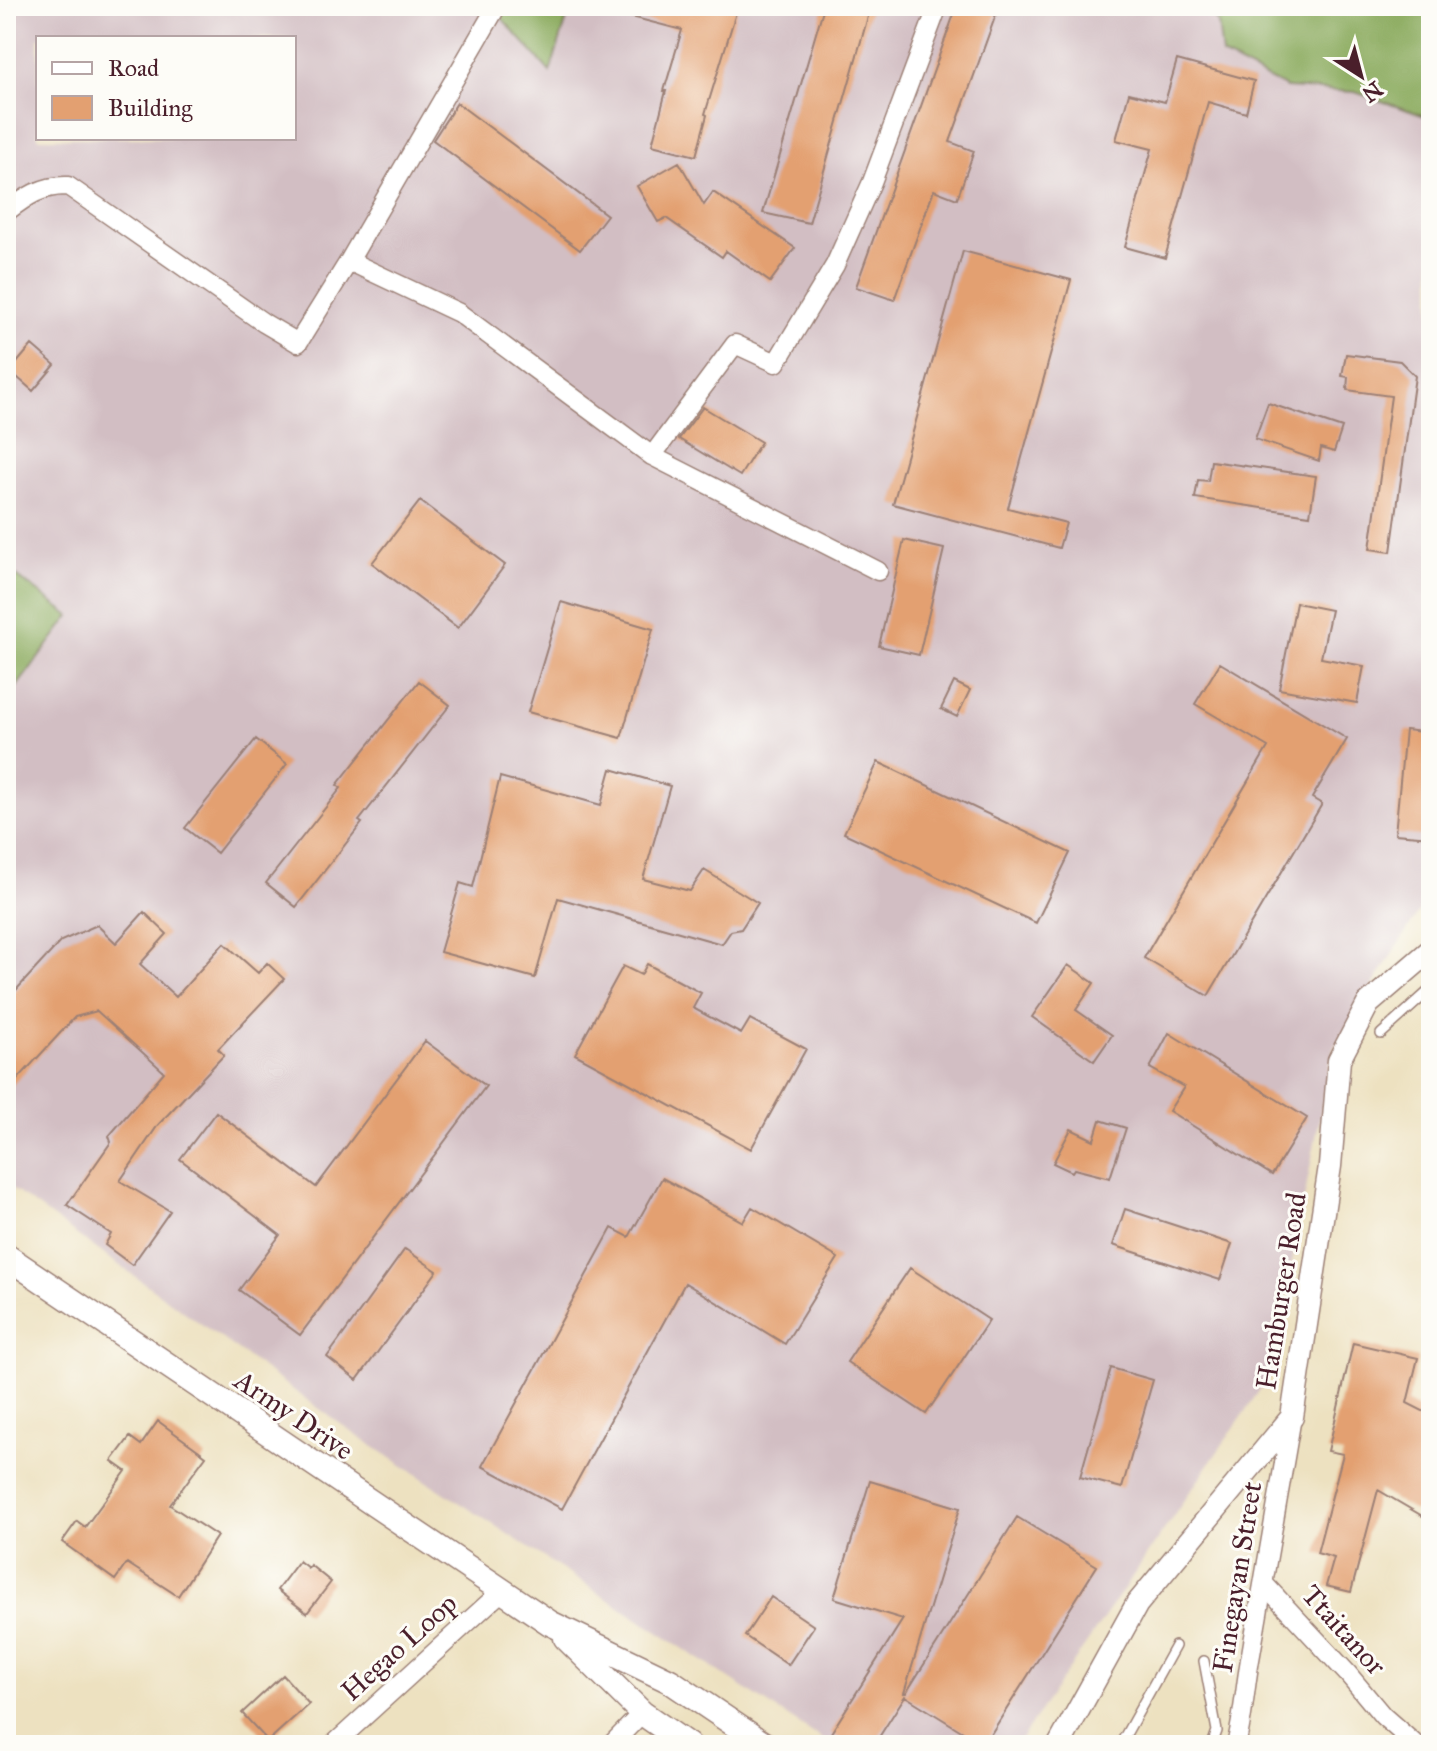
<svg xmlns="http://www.w3.org/2000/svg" width="1437" height="1751" viewBox="0 0 1437 1751" font-family="'IM FELL Great Primer',serif">
  <style>
    .industrial { fill: #d2bec3; fill-rule: evenodd }
    .forest { fill: #8bab5e; stroke: #6a6544; stroke-width: 2 }
    .building { fill: #e3a071 }
    .lines { fill: none; stroke-linecap: round; stroke-linejoin: round }
    .service-casing { stroke: #9c8076; stroke-width: 12 }
    .minor-casing { stroke: #9c8076; stroke-width: 21 }
    .tertiary-casing { stroke: #9c8076; stroke-width: 25 }
    .secondary-casing { stroke: #9c8076; stroke-width: 27 }
    .service { stroke: #fff; stroke-width: 9 }
    .minor { stroke: #fff; stroke-width: 18 }
    .tertiary { stroke: #fff; stroke-width: 22 }
    .secondary { stroke: #fff; stroke-width: 24 }
    .labels { text-anchor: middle; dominant-baseline: central; stroke-width: 6; stroke-linejoin: round; paint-order: stroke }
    .street-label { font-size: 28px; fill: #4a1f2b; stroke: #fdfcf7 }
  </style>
  <rect width="100%" height="100%" fill="#fdfcf7"/>
  <filter id="ink" filterUnits="userSpaceOnUse"><feTurbulence type="fractalNoise" baseFrequency=".0125" numOctaves="2"/><feDisplacementMap in="SourceGraphic" scale="16" xChannelSelector="R" yChannelSelector="G"/><feConvolveMatrix kernelMatrix="1 2 1 2 8 2 1 2 1" color-interpolation-filters="sRGB"/></filter>
  <filter id="wash" filterUnits="userSpaceOnUse"><feTurbulence type="fractalNoise" baseFrequency=".006" numOctaves="4" result="noise"/><feDisplacementMap in="SourceGraphic" scale="32" xChannelSelector="R" yChannelSelector="G"/><feGaussianBlur stdDeviation="1.8" result="paint"/><feColorMatrix in="noise" values="0 0 0 0 0 0 0 0 0 0 0 0 0 0 0 0 0 1.4 0 .05"/><feComposite in="paint" operator="in"/></filter>
  <g filter="url(#wash)">
    <rect width="100%" height="100%" fill="#ede1c0"/>
    <!-- industrial -->
    <path class="industrial" d="M 6,6 L 1205,6 L 1218,23 L 1222,55 L 1286,88 L 1355,92 L 1431,118 L 1431,892 L 1333,1049 L 1270,1375 L 1017,1745 L 831,1745 L 356,1435 L 6,1184 L 6,701 L 70,616 L 6,568 ZM 38,38 L 294,38 L 294,138 L 38,138 Z"/>
    <!-- forest -->
    <path class="forest" d="M 491,6 L 571,6 L 550,72 Z
      M 1205,6 L 1431,6 L 1431,118 L 1355,92 L 1286,88 L 1222,55 L 1218,23 Z
      M 6,568 L 70,616 L 6,701 Z"/>
    <g id="blocks">
      <!-- building -->
      <path class="building" d="M 612,6 L 738,6 L 705,114 L 707,115 L 696,156 L 652,145 L 666,91 L 664,91 L 682,30 L 612,12 Z
        M 824,6 L 871,6 L 809,223 L 763,213 Z
        M 957,6 L 999,6 L 950,142 L 974,151 L 957,199 L 934,190 L 894,300 L 856,287 Z
        M 1177,60 L 1254,81 L 1246,113 L 1208,102 L 1165,258 L 1125,247 L 1152,149 L 1116,140 L 1129,93 L 1165,102 Z
        M 457,103 L 607,215 L 580,250 L 433,140 Z
        M 679,162 L 704,205 L 713,192 L 795,248 L 770,282 L 726,251 L 722,257 L 666,218 L 658,222 L 637,186 Z
        M 963,251 L 1071,280 L 1008,508 L 1066,523 L 1059,548 L 893,504 Z
        M 32,345 L 55,365 L 33,391 L 10,371 Z
        M 1346,354 L 1400,361 L 1415,376 L 1391,552 L 1370,549 L 1391,396 L 1347,390 L 1348,377 L 1342,376 Z
        M 1268,403 L 1342,428 L 1334,452 L 1321,448 L 1319,461 L 1255,439 Z
        M 703,407 L 761,442 L 740,476 L 679,439 Z
        M 1211,461 L 1316,476 L 1310,515 L 1195,498 L 1198,480 L 1208,481 Z
        M 420,501 L 505,565 L 458,628 L 372,563 Z
        M 904,540 L 944,549 L 919,655 L 879,646 Z
        M 561,602 L 653,629 L 621,738 L 528,712 Z
        M 1296,603 L 1331,610 L 1321,658 L 1364,666 L 1357,703 L 1279,689 Z
        M 1220,663 L 1347,739 L 1312,798 L 1322,804 L 1208,996 L 1144,958 L 1268,747 L 1195,704 Z
        M 419,681 L 450,705 L 359,821 L 362,823 L 296,907 L 266,883 L 341,788 L 337,785 Z
        M 954,682 L 970,690 L 957,717 L 941,709 Z
        M 1405,730 L 1431,733 L 1431,837 L 1395,834 Z
        M 256,739 L 287,764 L 217,853 L 185,828 Z
        M 878,762 L 1070,853 L 1036,923 L 844,833 Z
        M 611,769 L 670,786 L 643,879 L 690,891 L 704,870 L 758,903 L 741,929 L 731,931 L 722,944 L 558,898 L 535,978 L 440,952 L 460,883 L 473,887 L 500,777 L 601,805 Z
        M 144,912 L 167,934 L 140,964 L 176,997 L 224,943 L 258,973 L 267,963 L 284,979 L 218,1049 L 224,1055 L 158,1125 L 120,1181 L 170,1211 L 132,1265 L 105,1245 L 111,1234 L 67,1205 L 111,1142 L 109,1136 L 164,1072 L 97,1011 L 75,1017 L 6,1092 L 6,1001 L 61,941 L 97,925 L 116,943 Z
        M 647,964 L 701,993 L 693,1008 L 741,1034 L 750,1019 L 806,1049 L 751,1149 L 575,1054 L 623,966 L 641,975 Z
        M 1068,965 L 1094,983 L 1076,1010 L 1112,1035 L 1094,1061 L 1032,1017 Z
        M 1169,1033 L 1307,1118 L 1272,1175 L 1169,1111 L 1184,1087 L 1150,1068 Z
        M 425,1041 L 486,1086 L 300,1335 L 239,1290 L 280,1235 L 180,1159 L 216,1112 L 316,1187 Z
        M 1100,1120 L 1126,1128 L 1110,1178 L 1074,1169 L 1072,1172 L 1053,1163 L 1071,1129 L 1094,1140 Z
        M 662,1178 L 743,1222 L 752,1207 L 838,1258 L 785,1344 L 685,1283 L 562,1509 L 482,1466 L 612,1228 L 629,1237 Z
        M 1125,1209 L 1232,1244 L 1220,1280 L 1113,1245 Z
        M 405,1249 L 437,1271 L 357,1380 L 327,1357 Z
        M 910,1268 L 989,1320 L 926,1414 L 847,1362 Z
        M 1353,1343 L 1418,1358 L 1407,1403 L 1431,1415 L 1431,1521 L 1378,1490 L 1351,1592 L 1326,1586 L 1334,1558 L 1317,1553 L 1343,1454 L 1328,1451 Z
        M 1111,1368 L 1153,1380 L 1122,1488 L 1080,1477 Z
        M 158,1421 L 206,1456 L 170,1505 L 217,1536 L 178,1596 L 127,1563 L 115,1580 L 62,1542 L 77,1521 L 85,1527 L 126,1471 L 112,1461 L 130,1437 L 141,1445 Z
        M 870,1481 L 960,1508 L 904,1693 L 906,1693 L 1017,1517 L 1097,1566 L 984,1745 L 905,1696 L 874,1745 L 850,1745 L 831,1733 L 903,1619 L 834,1598 Z
        M 299,1561 L 308,1568 L 310,1565 L 331,1582 L 307,1613 L 277,1590 Z
        M 771,1597 L 814,1626 L 788,1665 L 745,1636 Z
        M 283,1675 L 309,1704 L 268,1741 L 242,1713 Z"/>
    </g>
  </g>
  <g filter="url(#ink)">
    <use href="#blocks" fill-opacity="0" stroke="#9c8076" stroke-width="2"/>
    <g class="lines">
      <defs>
        <path id="service" d="M 1381,1034 L 1431,989
          M 1204,1661 L 1217,1731 L 1212,1745
          M 1120,1745 L 1175,1646"/>
        <path id="minor" d="M 6,212 C 26,197 42,185 68,186 L 264,323 L 298,343 L 349,261 L 459,313 L 652,456 L 878,571
          M 349,261 L 497,6
          M 652,456 L 735,344 L 776,363 L 835,265 L 872,182 L 938,6
          M 1265,1585 L 1348,1674 L 1383,1716 L 1416,1745
          M 333,1745 L 502,1591
          M 611,1745 L 642,1713
          M 1236,1745 C 1244,1715 1245,1685 1251,1654 C 1265,1575 1279,1496 1292,1417"/>
        <path id="tertiary" d="M 1059,1745 L 1137,1604 L 1292,1417 L 1330,1166 L 1339,1060 L 1368,1004 L 1431,950"/>
        <path id="secondary" d="M 6,1256 L 550,1623 L 670,1681 L 765,1745
          M 566,1638 L 642,1713 L 688,1745"/>
      </defs>
      <!-- service casing -->
      <use href="#service" class="service-casing"/>
      <!-- minor casing -->
      <use href="#minor" class="minor-casing"/>
      <!-- tertiary casing -->
      <use href="#tertiary" class="tertiary-casing"/>
      <!-- secondary casing -->
      <use href="#secondary" class="secondary-casing"/>
      <!-- service -->
      <use href="#service" class="service"/>
      <!-- minor -->
      <use href="#minor" class="minor"/>
      <!-- tertiary -->
      <use href="#tertiary" class="tertiary"/>
      <!-- secondary -->
      <use href="#secondary" class="secondary"/>
    </g>
  </g>
  <g class="labels">
    <!-- street labels -->
    <g class="street-label">
      <text transform="translate(1281 1291) rotate(-81)">Hamburger Road</text>
      <text transform="translate(294 1415) rotate(34)">Army Drive</text>
      <text transform="translate(1237 1577) rotate(-81)">Finegayan Street</text>
      <text transform="translate(1344 1630) rotate(48)">Ttaitanor</text>
      <text transform="translate(399 1647) rotate(-42)">Hegao Loop</text>
    </g>
  </g>
  <!-- margin -->
  <rect width="1437" height="1751" fill="none" stroke="#fdfcf7" stroke-width="32"/>
  <!-- legend -->
  <rect x="36" y="36" width="260" height="104" fill="#fdfcf7" stroke="#b5a4a5" stroke-width="2"/>
  <rect x="52" y="62" width="40" height="12" fill="#ffffff" stroke="#b5a4a5" stroke-width="2"/>
  <text x="108" y="76" font-size="24" fill="#4a1f2b">Road</text>
  <rect x="52" y="96" width="40" height="24" fill="#e3a071" stroke="#b5a4a5" stroke-width="2"/>
  <text x="108" y="116" font-size="24" fill="#4a1f2b">Building</text>
  <!-- north arrow -->
  <g transform="translate(1361 76) rotate(144)" stroke="#fdfcf7" stroke-width="6" paint-order="stroke">
  <path d="M0-6L14 30L0 20L-14 30Z" fill="#4a1f2b"/>
  <text y="-12" font-size="22" font-weight="bold" text-anchor="middle" fill="#4a1f2b">N</text>
  </g>
</svg>
